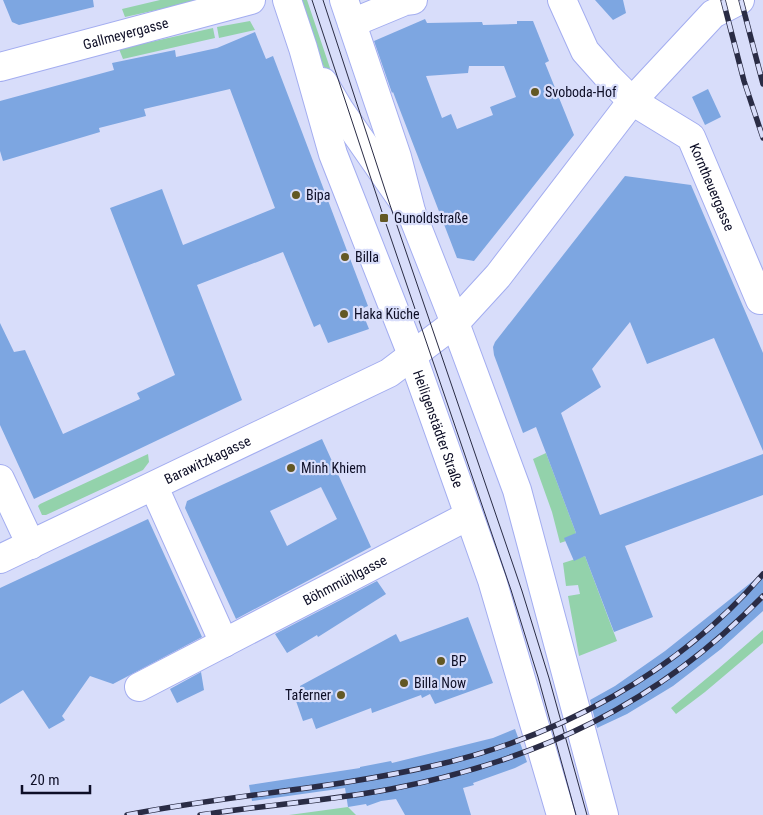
<svg xmlns="http://www.w3.org/2000/svg" width="763" height="815" viewBox="0 0 763 815" font-family="'Roboto Condensed',sans-serif">
  <style>
    .green { fill: #93d2ab }
    .building { fill: #7da6e1; fill-rule: evenodd }
    .lines { fill: none; stroke-linecap: round; stroke-linejoin: round }
    .minor-casing { stroke: #a3adf0; stroke-width: 30 }
    .major-casing { stroke: #a3adf0; stroke-width: 30 }
    .minor { stroke: #fff; stroke-width: 28 }
    .major { stroke: #fff; stroke-width: 28 }
    .tram { stroke: #2a2c45; stroke-width: 1 }
    .rail-casing { stroke: #2a2c45; stroke-width: 5.5 }
    .rail { stroke: #d8ddfa; stroke-width: 4; stroke-dasharray: 11; stroke-linecap: butt }
    .poi-dot { fill: #635824; stroke: #d8ddfa; stroke-width: 2 }
    .labels { text-anchor: middle; dominant-baseline: central; stroke-width: 4.5; stroke-linejoin: round; paint-order: stroke }
    .street-label { font-size: 14px; fill: #0d0e26; stroke: #d8ddfa }
    .poi-label { font-size: 14px; fill: #0d0e26; stroke: #d8ddfa; text-anchor: start }
  </style>
  <rect width="100%" height="100%" fill="#d8ddfa"/>
  <!-- green -->
  <path class="green" d="M 160,0 L 202,0 L 125,17 L 122,9 Z
    M 298,0 L 307,0 L 330,68 L 328,72 L 320,61 Z
    M 250,21 L 255,30 L 219,38 L 217,27 Z
    M 213,28 L 215,38 L 123,59 L 119,49 Z
    M 546,453 L 576,533 L 566,541 L 560,543 L 552,512 L 533,459 Z
    M 148,454 L 149,462 L 143,470 L 46,515 L 42,515 L 38,506 L 40,504 Z
    M 585,556 L 617,641 L 579,656 L 568,596 L 580,594 L 578,585 L 566,586 L 563,563 Z
    M 763,630 L 763,643 L 705,692 L 676,714 L 671,708 L 718,669 Z
    M 348,807 L 356,815 L 289,815 Z"/>
  <!-- building -->
  <path class="building" d="M 3,0 L 93,0 L 94,7 L 19,25 L 12,22 Z
    M 595,0 L 623,0 L 626,13 L 613,20 Z
    M 425,19 L 427,23 L 482,22 L 483,25 L 517,24 L 517,21 L 533,21 L 549,61 L 545,63 L 574,135 L 474,261 L 457,258 L 393,92 L 392,93 L 374,41 ZM 469,66 L 504,66 L 516,97 L 490,107 L 493,115 L 457,129 L 451,114 L 442,118 L 426,76 L 468,73 Z
    M 255,32 L 266,59 L 273,56 L 302,132 L 368,306 L 361,309 L 369,329 L 328,343 L 320,324 L 314,327 L 283,252 L 197,285 L 242,400 L 34,499 L 0,425 L 0,323 L 14,352 L 25,350 L 63,434 L 140,399 L 137,393 L 175,375 L 110,208 L 162,189 L 183,245 L 275,208 L 230,89 L 144,109 L 146,116 L 99,128 L 100,132 L 3,161 L 0,151 L 0,101 L 114,70 L 112,63 L 175,50 L 176,57 L 217,48 Z
    M 708,89 L 721,117 L 705,125 L 692,97 Z
    M 625,176 L 691,185 L 763,353 L 763,451 L 714,338 L 647,364 L 630,322 L 592,369 L 601,387 L 561,413 L 600,515 L 763,454 L 763,495 L 625,546 L 653,617 L 614,632 L 585,556 L 574,561 L 564,538 L 576,533 L 546,453 L 536,427 L 523,433 L 494,355 L 493,347 L 495,342 Z
    M 322,439 L 371,547 L 236,619 L 185,508 L 187,501 ZM 321,487 L 337,519 L 287,546 L 270,511 Z
    M 148,519 L 202,637 L 113,684 L 90,676 L 62,716 L 65,720 L 49,729 L 23,690 L 0,704 L 0,588 Z
    M 763,573 L 763,611 L 721,649 L 673,686 L 627,714 L 597,728 L 590,700 L 615,686 L 665,651 Z
    M 377,581 L 386,594 L 318,637 L 317,635 L 287,653 L 275,634 Z
    M 468,617 L 493,683 L 435,704 L 430,694 L 422,698 L 421,695 L 372,713 L 371,708 L 316,729 L 312,718 L 303,721 L 296,701 L 304,698 L 300,686 L 396,634 L 400,642 Z
    M 201,672 L 204,690 L 177,703 L 170,689 Z
    M 515,729 L 527,762 L 515,768 L 473,783 L 474,785 L 463,788 L 471,815 L 405,815 L 396,799 L 381,801 L 367,806 L 366,804 L 348,807 L 345,788 L 252,801 L 249,785 L 360,768 L 360,767 L 391,761 L 392,763 L 493,738 Z"/>
  <g class="lines">
    <defs>
      <g id="minor">
        <path d="M 344,0 L 397,157 L 411,211"/>
        <path id="s1" d="M 562,0 L 585,51 L 609,78 L 632,101 L 691,137 L 760,300"/>
        <path d="M 352,23 L 405,1 L 413,0"/>
        <path id="s2" d="M 0,67 L 251,0"/>
        <path d="M 0,479 L 31,545"/>
        <path d="M 154,487 L 224,643"/>
        <path id="s3" d="M 139,687 L 468,516"/>
      </g>
      <g id="major">
        <path id="s4" d="M 287,0 L 303,48 L 333,154 L 412,355 L 492,580 L 561,815"/>
        <path d="M 323,82 L 339,109 L 412,214 L 455,323 L 517,490 L 604,815"/>
        <path id="s5" d="M 0,559 L 389,373 L 455,323 L 498,276 L 632,101 L 713,14 L 740,0"/>
      </g>
    </defs>
    <!-- minor casing -->
    <use href="#minor" class="minor-casing"/>
    <!-- major casing -->
    <use href="#major" class="major-casing"/>
    <!-- minor -->
    <use href="#minor" class="minor"/>
    <!-- major -->
    <use href="#major" class="major"/>
    <!-- tram -->
    <path class="tram" d="M 312,0 L 384,218 L 511,590 L 538,677 L 576,815
      M 323,0 L 390,205 L 522,591 L 549,678 L 587,815"/>
    <defs>
      <path id="rail" d="M 723,0 L 744,81 L 763,138
        M 741,0 L 763,84
        M 127,815 C 228,795 332,789 432,766 C 558,738 679,672 763,574
        M 200,815 C 264,805 328,801 391,789 C 536,761 659,704 763,596"/>
    </defs>
    <!-- rail casing -->
    <use href="#rail" class="rail-casing"/>
    <!-- rail -->
    <use href="#rail" class="rail"/>
  </g>
  <!-- markers -->
  <g class="poi-dot">
    <circle cx="535" cy="92" r="5"/>
    <circle cx="296" cy="195" r="5"/>
    <rect x="379" y="213" width="10" height="10" rx="2.5"/>
    <circle cx="345" cy="257" r="5"/>
    <circle cx="344" cy="314" r="5"/>
    <circle cx="291" cy="468" r="5"/>
    <circle cx="441" cy="661" r="5"/>
    <circle cx="404" cy="683" r="5"/>
    <circle cx="341" cy="695" r="5"/>
  </g>
  <g class="labels">
    <!-- street labels -->
    <g class="street-label">
      <text stroke="none"><textPath href="#s2" startOffset="130">Gallmeyergasse</textPath></text>
      <text stroke="none"><textPath href="#s1" startOffset="248">Korntheuergasse</textPath></text>
      <text stroke="none"><textPath href="#s4" startOffset="455">Heiligenstädter Straße</textPath></text>
      <text stroke="none"><textPath href="#s5" startOffset="230">Barawitzkagasse</textPath></text>
      <text stroke="none"><textPath href="#s3" startOffset="232">Böhmmühlgasse</textPath></text>
    </g>
    <!-- poi labels -->
    <g class="poi-label">
      <text x="545" y="92">Svoboda-Hof</text>
      <text x="306" y="195">Bipa</text>
      <text x="394" y="218">Gunoldstraße</text>
      <text x="355" y="257">Billa</text>
      <text x="354" y="314">Haka Küche</text>
      <text x="301" y="468">Minh Khiem</text>
      <text x="451" y="661">BP</text>
      <text x="414" y="683">Billa Now</text>
      <text x="331" y="695" text-anchor="end">Taferner</text>
    </g>
  </g>
  <!-- scale -->
  <path d="M22 785v8h68v-8" fill="none" stroke="#0d0e26" stroke-width="2.5"/>
  <text x="30" y="785" font-size="15" fill="#0d0e26" stroke="#d8ddfa" stroke-width="4" paint-order="stroke">20 m</text>
</svg>
